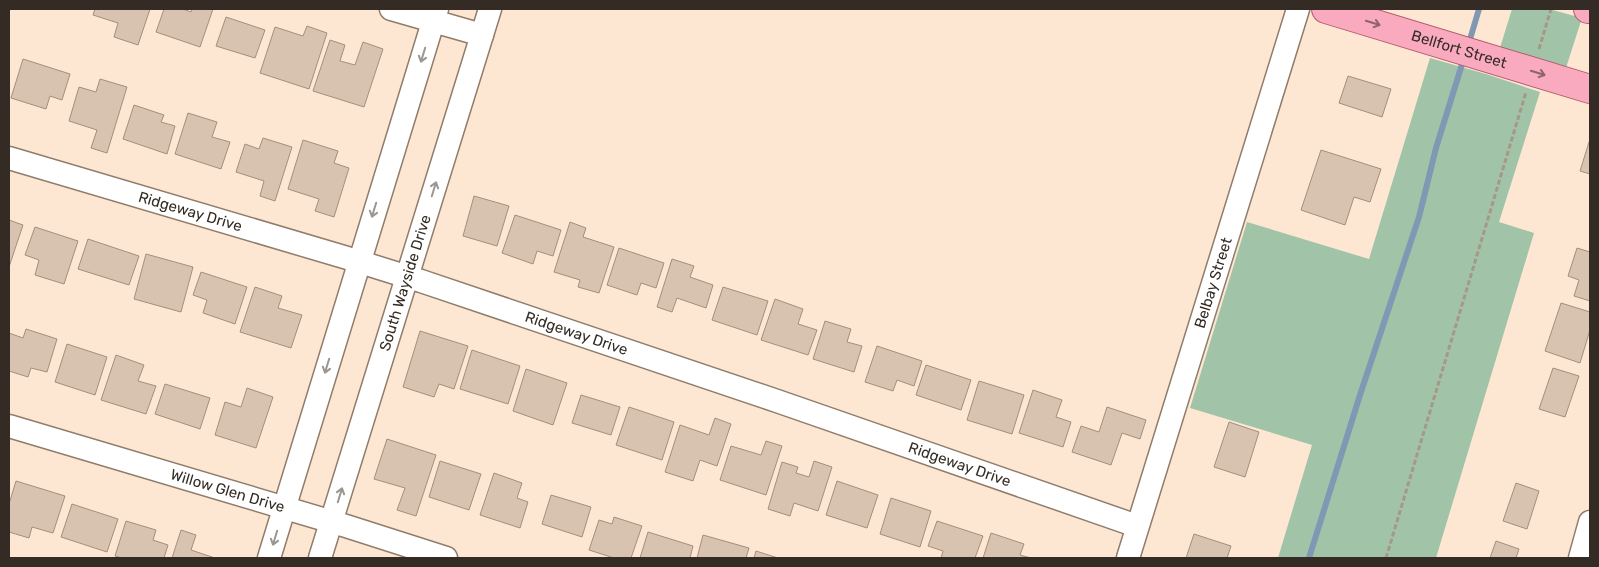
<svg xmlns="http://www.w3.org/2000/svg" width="1599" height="567" viewBox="0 0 1599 567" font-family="Rubik,sans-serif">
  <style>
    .green { fill: #a1c4a8 }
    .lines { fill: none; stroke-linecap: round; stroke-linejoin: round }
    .stream { stroke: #8198b4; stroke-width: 6 }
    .building { fill: #d8c2b0; stroke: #a38f7d }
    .minor-casing { stroke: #907c6b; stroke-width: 25 }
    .major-casing { stroke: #b3596c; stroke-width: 30 }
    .path { stroke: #a79788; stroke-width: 3; stroke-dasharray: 5 2.5; stroke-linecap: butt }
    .minor { stroke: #fff; stroke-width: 22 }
    .major { stroke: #faaabe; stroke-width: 28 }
    .oneway { stroke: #8d6569 }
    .oneway2 { stroke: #9a9692 }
    .labels { text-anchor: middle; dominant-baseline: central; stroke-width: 4; stroke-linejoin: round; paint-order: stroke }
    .street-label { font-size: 15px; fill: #342c24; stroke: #fff }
  </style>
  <rect width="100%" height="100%" fill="#fde7d3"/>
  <!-- green -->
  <path class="green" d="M 1512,9 L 1549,9 L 1582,18 L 1565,71 L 1499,51 Z
    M 1430,58 L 1486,74 L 1540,92 L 1499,222 L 1534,233 L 1436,558 L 1278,558 L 1312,445 L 1190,408 L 1247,222 L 1369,259 Z"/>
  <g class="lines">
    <!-- stream -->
    <path class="stream" d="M 1468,46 L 1479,9
      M 1309,558 L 1360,395 L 1419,217 L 1436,148 L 1464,58"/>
  </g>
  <!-- building -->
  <path class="building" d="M 95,9 L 150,9 L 138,45 L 114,37 L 118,23 L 93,15 Z
    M 164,9 L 183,9 L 191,12 L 192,9 L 213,9 L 200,47 L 156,32 Z
    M 226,17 L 265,30 L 255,58 L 216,46 Z
    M 307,26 L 327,33 L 309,89 L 260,73 L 275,27 L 303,36 Z
    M 330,40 L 345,45 L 340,61 L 355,65 L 363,42 L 383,49 L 364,107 L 313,91 Z
    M 23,59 L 70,74 L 62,100 L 50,96 L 46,109 L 11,98 Z
    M 1348,76 L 1391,89 L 1382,117 L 1339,103 Z
    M 100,79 L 127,87 L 107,153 L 91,148 L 97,130 L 69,121 L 79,87 L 96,92 Z
    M 134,105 L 164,115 L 161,122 L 175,126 L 167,154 L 123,139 Z
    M 188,113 L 217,122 L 212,137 L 230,142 L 221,169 L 175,154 Z
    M 263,138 L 292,147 L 275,201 L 260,196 L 264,181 L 236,172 L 245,144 L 259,149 Z
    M 1590,139 L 1590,174 L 1580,171 Z
    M 303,140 L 338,151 L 334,163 L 349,168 L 334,217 L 315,211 L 319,199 L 288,189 Z
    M 1321,150 L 1381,169 L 1370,202 L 1354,197 L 1345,225 L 1301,210 Z
    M 474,196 L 509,206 L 497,246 L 463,236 Z
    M 515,215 L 561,230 L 553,256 L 537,251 L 533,264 L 502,253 Z
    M 9,220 L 23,225 L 9,267 Z
    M 570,222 L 586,228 L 583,237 L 614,247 L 599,293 L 578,287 L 580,280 L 554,272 Z
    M 35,227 L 78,241 L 64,284 L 35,275 L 39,260 L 25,255 Z
    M 88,239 L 139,256 L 129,285 L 78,269 Z
    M 619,248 L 664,263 L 656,288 L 641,283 L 637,295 L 607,285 Z
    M 1577,248 L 1590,252 L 1590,301 L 1574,296 L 1579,280 L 1568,276 Z
    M 146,254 L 193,267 L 181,312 L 134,299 Z
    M 672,259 L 694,266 L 690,277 L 713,285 L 706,308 L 677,298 L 672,312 L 657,307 Z
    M 201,272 L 247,287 L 235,324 L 203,313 L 207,300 L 193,295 Z
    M 255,287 L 282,296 L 278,308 L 302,315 L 291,348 L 240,332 Z
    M 723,287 L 768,301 L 757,335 L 712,320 Z
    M 775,299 L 803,309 L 798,324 L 817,330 L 808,355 L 761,340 Z
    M 1561,303 L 1590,312 L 1590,330 L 1580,363 L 1545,351 Z
    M 825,321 L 851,329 L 847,342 L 862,346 L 854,372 L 813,359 Z
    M 26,329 L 57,339 L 47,372 L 31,368 L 28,377 L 9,371 L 9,333 L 23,338 Z
    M 420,331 L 468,346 L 454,389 L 439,384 L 434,397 L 403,387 Z
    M 67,344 L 107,357 L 95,395 L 55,382 Z
    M 877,346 L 922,361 L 914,386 L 897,380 L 893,391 L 865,382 Z
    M 472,350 L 520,366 L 508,404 L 460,389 Z
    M 116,355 L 144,365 L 138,381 L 156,386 L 146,414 L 101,400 Z
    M 926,365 L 971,380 L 961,410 L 916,395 Z
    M 1553,368 L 1579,376 L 1565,417 L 1539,409 Z
    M 526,369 L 567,383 L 553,425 L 513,411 Z
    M 979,381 L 1024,395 L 1012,434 L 967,420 Z
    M 165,384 L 210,398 L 200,429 L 155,414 Z
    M 247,388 L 273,397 L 256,448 L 215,435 L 225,402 L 241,407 Z
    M 1033,390 L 1062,400 L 1056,417 L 1071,422 L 1063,447 L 1019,433 Z
    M 581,395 L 620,407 L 611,435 L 572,423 Z
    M 629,407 L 674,422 L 662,460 L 616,445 Z
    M 1107,407 L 1146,420 L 1140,439 L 1122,433 L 1111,465 L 1072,452 L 1081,426 L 1099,432 Z
    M 715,418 L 731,424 L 717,466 L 700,460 L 693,481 L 665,472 L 680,425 L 709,435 Z
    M 1229,422 L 1259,432 L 1245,477 L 1214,467 Z
    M 387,439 L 436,455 L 416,516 L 397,510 L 405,488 L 374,479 Z
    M 766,441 L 782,446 L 766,495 L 720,480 L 731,446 L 761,455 Z
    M 440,461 L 481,474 L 469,510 L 429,497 Z
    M 814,461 L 832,467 L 818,511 L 794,503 L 790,516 L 768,509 L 782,462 L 798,467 L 796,473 L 809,477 Z
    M 494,473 L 522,483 L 517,498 L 528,502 L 520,528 L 480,515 Z
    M 16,481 L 65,496 L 53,533 L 32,527 L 29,538 L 9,532 L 9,504 Z
    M 837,481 L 878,495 L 867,528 L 826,515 Z
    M 1516,483 L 1539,491 L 1527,529 L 1503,521 Z
    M 551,495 L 591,507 L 582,537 L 542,524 Z
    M 891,498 L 931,511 L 920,547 L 880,534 Z
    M 72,504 L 118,519 L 107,552 L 61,537 Z
    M 614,517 L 642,526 L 631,558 L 614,558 L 589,550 L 599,520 L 612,524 Z
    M 126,521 L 156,530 L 153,540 L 168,545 L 164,558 L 122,558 L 115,556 Z
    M 937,521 L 983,536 L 975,558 L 941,558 L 943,551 L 928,546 Z
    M 181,530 L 196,535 L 191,550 L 215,558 L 172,558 Z
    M 648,532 L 693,546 L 690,558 L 640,558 Z
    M 991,533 L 1024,544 L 1020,555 L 1031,558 L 983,558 Z
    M 1194,534 L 1231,546 L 1227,558 L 1186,558 Z
    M 703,535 L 749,548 L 746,558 L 697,558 Z
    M 1496,541 L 1519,549 L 1516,558 L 1490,558 Z
    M 756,551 L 778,558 L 754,558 Z"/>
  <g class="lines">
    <defs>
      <g id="minor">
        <path d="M 391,9 L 482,35"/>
        <path id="s1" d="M 9,158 L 344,257 L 421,281 L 777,401 L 1137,526"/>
        <path id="s2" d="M 9,426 L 346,526 L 446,558"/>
        <path d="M 269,558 L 437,9"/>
        <path id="s3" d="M 320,558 L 490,9"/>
        <path id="s4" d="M 1128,558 L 1298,9"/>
        <path d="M 1580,558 L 1590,522"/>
      </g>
      <g id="major">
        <path id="s5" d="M 1326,9 L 1590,89"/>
        <path d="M 1588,9 L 1590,9"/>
      </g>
    </defs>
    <!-- minor casing -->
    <use href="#minor" class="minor-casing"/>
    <!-- major casing -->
    <use href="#major" class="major-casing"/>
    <!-- path -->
    <path class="path" d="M 1539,49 L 1551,9
      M 1386,558 L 1526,92"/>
    <!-- minor -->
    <use href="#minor" class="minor"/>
    <!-- major -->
    <use href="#major" class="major"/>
  </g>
  <!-- one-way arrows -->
  <defs><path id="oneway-shaft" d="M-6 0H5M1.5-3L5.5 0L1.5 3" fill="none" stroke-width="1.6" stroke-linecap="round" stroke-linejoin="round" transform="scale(1.25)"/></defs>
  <g class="oneway">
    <use href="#oneway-shaft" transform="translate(1373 23) rotate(17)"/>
    <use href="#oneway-shaft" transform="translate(1538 73) rotate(17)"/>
  </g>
  <g class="oneway2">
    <use href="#oneway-shaft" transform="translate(423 55) rotate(107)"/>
    <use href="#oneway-shaft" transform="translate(434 189) rotate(-73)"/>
    <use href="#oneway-shaft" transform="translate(374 210) rotate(107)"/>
    <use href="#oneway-shaft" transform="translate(327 366) rotate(107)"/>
    <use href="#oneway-shaft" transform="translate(340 495) rotate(-73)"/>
    <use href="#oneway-shaft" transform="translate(275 538) rotate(107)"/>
  </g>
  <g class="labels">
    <!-- street labels -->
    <g class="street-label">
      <text stroke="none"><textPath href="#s5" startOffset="139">Bellfort Street</textPath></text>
      <text stroke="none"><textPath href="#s1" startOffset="189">Ridgeway Drive</textPath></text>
      <text stroke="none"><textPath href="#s3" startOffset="288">South Wayside Drive</textPath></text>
      <text stroke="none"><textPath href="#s4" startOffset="288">Belbay Street</textPath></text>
      <text stroke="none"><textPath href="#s1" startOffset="594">Ridgeway Drive</textPath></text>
      <text stroke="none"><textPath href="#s1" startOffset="999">Ridgeway Drive</textPath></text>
      <text stroke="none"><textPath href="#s2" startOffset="228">Willow Glen Drive</textPath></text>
    </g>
  </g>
  <!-- border -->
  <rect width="1599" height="567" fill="none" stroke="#342c24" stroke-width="20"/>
</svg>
